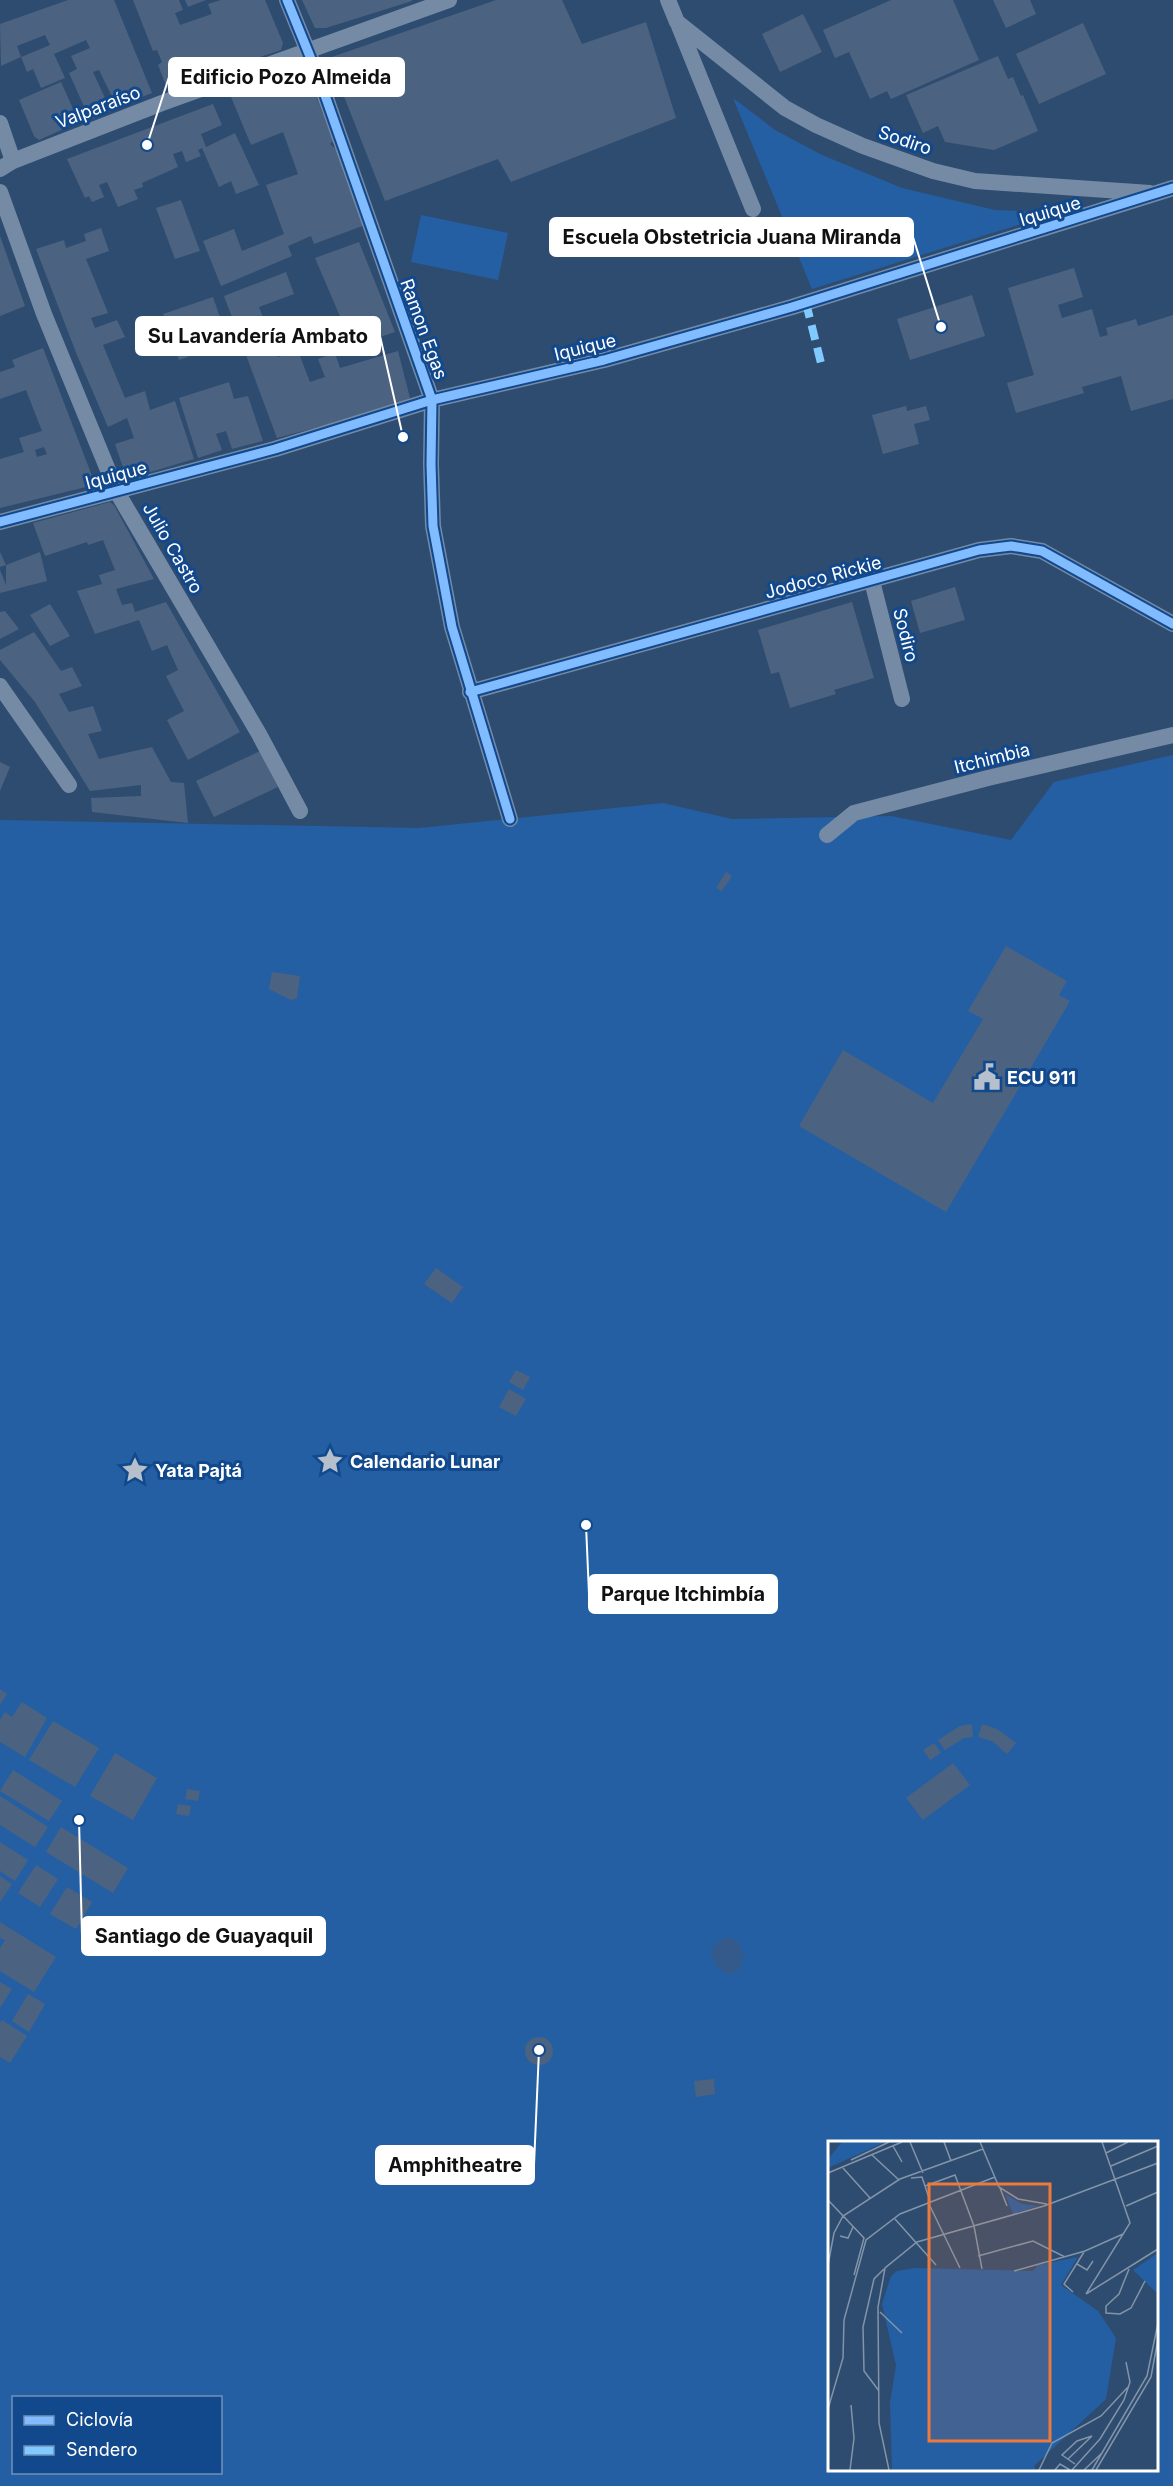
<svg xmlns="http://www.w3.org/2000/svg" width="1173" height="2486" viewBox="0 0 1173 2486" font-family="Inter,sans-serif">
  <style>
    .green { fill: #255fa3; fill-rule: evenodd }
    .water { fill: #335a8a }
    .building { fill: #4b6380; fill-rule: evenodd }
    .lines { fill: none; stroke-linecap: round; stroke-linejoin: round }
    .street { stroke: #758ba5; stroke-width: 16 }
    .quiet { stroke: #80caff; stroke-width: 8; stroke-dasharray: 15 8; stroke-linecap: butt }
    .cycleway-casing { stroke: #12488c; stroke-width: 13 }
    .cycleway { stroke: #80bcff; stroke-width: 9 }
    .labels { text-anchor: middle; dominant-baseline: central; stroke-width: 6; stroke-linejoin: round; paint-order: stroke }
    .street-label { font-size: 18px; fill: #fff; stroke: #12488c }
    .poi-label { font-size: 18px; font-weight: bold; fill: #fff; stroke: #12488c; text-anchor: start }
    .inset-road { fill: none; stroke: #8294a9; stroke-width: 1.5 }
    .view { fill: #ed7a3d; fill-opacity: 0.15; stroke: #ed7a3d; stroke-width: 3 }
    .inset-edge { fill: none; stroke: #fff; stroke-width: 3 }
    .leader { fill: none; stroke: #fff; stroke-width: 2 }
    .callout-dot { fill: #fff; stroke: #12488c; stroke-width: 2 }
    .callout { fill: #fff; stroke: #fff; stroke-width: 2 }
    .callout-label { font-size: 20px; text-anchor: middle; font-weight: bold; fill: #111 }
  </style>
  <rect width="100%" height="100%" fill="#2e4c70"/>
  <!-- green -->
  <path class="green" d="M 733,98 L 775,130 L 822,155 L 902,188 L 995,210 L 1057,213 L 812,289 Z
    M 421,215 L 508,233 L 498,280 L 411,262 Z
    M 1173,755 L 1173,2486 L 0,2486 L 0,820 L 419,828 L 663,803 L 732,819 L 891,816 L 1011,840 L 1054,782 ZM 830,2142 L 1156,2142 L 1156,2470 L 830,2470 ZM 14,2398 L 220,2398 L 220,2472 L 14,2472 Z"/>
  <!-- water -->
  <path class="water" d="M 727,1937 L 738,1941 L 744,1957 L 739,1969 L 731,1974 C 717,1971 713,1964 712,1950 L 716,1943 Z"/>
  <!-- building -->
  <path class="building" d="M 68,0 L 114,0 L 152,93 L 117,107 L 99,70 L 93,72 L 111,111 L 90,120 L 69,73 L 77,69 L 71,56 L 90,48 L 86,40 L 54,54 L 65,78 L 41,88 L 33,69 L 27,72 L 21,57 L 1,66 L 0,24 ZM 45,35 L 50,45 L 21,57 L 17,46 Z
    M 133,0 L 179,0 L 183,10 L 175,13 L 180,25 L 212,14 L 208,4 L 221,0 L 265,0 L 283,43 L 281,50 L 167,88 L 158,65 L 162,62 L 157,50 L 153,51 Z
    M 185,0 L 206,0 L 188,7 Z
    M 302,0 L 412,0 L 412,1 L 326,28 L 315,28 Z
    M 496,0 L 562,0 L 582,44 L 646,22 L 676,118 L 511,182 L 498,159 L 385,201 L 329,58 Z
    M 891,0 L 953,0 L 979,60 L 891,99 L 887,91 L 870,99 L 849,52 L 835,58 L 823,30 Z
    M 993,0 L 1030,0 L 1036,14 L 1006,28 Z
    M 803,14 L 822,52 L 780,72 L 762,34 Z
    M 1083,23 L 1106,74 L 1039,104 L 1016,54 Z
    M 998,56 L 1008,79 L 1013,77 L 1021,96 L 1023,95 L 1038,131 L 994,150 L 945,142 L 938,126 L 923,133 L 906,95 Z
    M 306,69 L 333,141 L 330,144 L 337,150 L 365,225 L 314,244 L 311,236 L 288,246 L 292,256 L 221,286 L 203,241 L 234,229 L 242,251 L 284,234 L 266,185 L 298,174 L 283,132 L 251,145 L 231,97 Z
    M 61,82 L 79,122 L 39,140 L 34,136 L 19,100 Z
    M 213,104 L 222,125 L 201,134 L 206,147 L 235,133 L 259,185 L 236,194 L 231,181 L 219,187 L 202,148 L 198,150 L 201,156 L 186,162 L 182,151 L 173,154 L 178,167 L 142,183 L 143,187 L 134,190 L 138,199 L 118,207 L 107,182 L 99,185 L 104,197 L 92,202 L 89,196 L 85,198 L 67,159 Z
    M 181,200 L 200,251 L 175,259 L 156,208 Z
    M 101,228 L 109,251 L 86,259 L 108,313 L 91,318 L 95,328 L 117,320 L 125,337 L 103,345 L 125,398 L 145,391 L 150,410 L 175,401 L 194,459 L 127,479 L 115,444 L 134,438 L 127,418 L 108,427 L 77,355 L 36,249 L 64,240 L 66,248 L 86,241 L 84,234 Z
    M 0,236 L 25,306 L 0,316 Z
    M 359,242 L 395,332 L 358,344 L 351,342 L 315,258 Z
    M 1074,268 L 1083,297 L 1058,305 L 1062,318 L 1092,309 L 1100,337 L 1108,335 L 1106,328 L 1136,319 L 1138,326 L 1173,315 L 1173,399 L 1131,411 L 1121,376 L 1082,387 L 1084,393 L 1016,413 L 1007,383 L 1034,375 L 1008,288 Z
    M 286,272 L 294,294 L 259,307 L 278,357 L 298,351 L 310,382 L 325,377 L 318,359 L 335,353 L 340,368 L 398,351 L 410,398 L 387,409 L 277,438 L 224,296 Z
    M 972,295 L 985,336 L 910,360 L 897,319 Z
    M 213,297 L 224,329 L 211,334 L 215,345 L 203,349 L 200,339 L 194,341 L 198,353 L 179,360 L 163,314 Z
    M 43,348 L 92,476 L 86,487 L 0,508 L 0,459 L 24,452 L 19,438 L 42,431 L 26,390 L 0,399 L 0,372 L 15,367 L 12,360 ZM 44,447 L 47,454 L 37,457 L 35,450 Z
    M 229,382 L 234,399 L 248,396 L 263,441 L 232,449 L 226,431 L 216,434 L 222,450 L 198,458 L 179,398 Z
    M 906,406 L 907,411 L 926,406 L 930,420 L 914,424 L 919,444 L 883,454 L 872,415 Z
    M 110,502 L 114,505 L 154,579 L 116,589 L 122,605 L 132,603 L 135,612 L 166,602 L 240,732 L 188,760 L 167,720 L 184,711 L 166,676 L 178,670 L 167,645 L 152,651 L 139,620 L 95,634 L 77,591 L 102,584 L 99,575 L 115,570 L 103,540 L 88,545 L 87,542 L 45,556 L 33,523 Z
    M 0,552 L 6,565 L 0,567 Z
    M 40,552 L 47,581 L 0,593 L 0,570 L 6,585 L 6,565 Z
    M 955,587 L 965,620 L 920,633 L 911,601 Z
    M 852,602 L 874,678 L 834,690 L 836,694 L 790,708 L 779,672 L 771,674 L 758,630 Z
    M 50,604 L 70,636 L 50,646 L 30,615 Z
    M 5,611 L 19,629 L 0,639 L 0,612 Z
    M 34,632 L 61,671 L 72,667 L 82,686 L 59,694 L 69,712 L 93,706 L 102,731 L 88,734 L 99,759 L 152,747 L 171,782 L 184,783 L 188,823 L 92,812 L 91,798 L 141,796 L 141,785 L 90,791 L 35,702 L 0,660 L 0,650 Z
    M 260,751 L 278,787 L 214,817 L 196,781 Z
    M 0,762 L 10,767 L 0,791 Z
    M 726,872 L 732,876 L 722,891 L 716,888 Z
    M 1006,946 L 1067,981 L 1059,995 L 1070,1001 L 946,1212 L 799,1126 L 843,1050 L 933,1103 L 983,1019 L 968,1011 Z
    M 272,972 L 300,976 L 297,998 L 291,1000 L 269,989 Z
    M 436,1268 L 463,1287 L 452,1303 L 424,1284 Z
    M 516,1370 L 530,1377 L 523,1390 L 509,1382 Z
    M 509,1389 L 526,1399 L 516,1416 L 499,1407 Z
    M 0,1689 L 7,1694 L 0,1705 Z
    M 22,1702 L 47,1718 L 25,1757 L 0,1742 L 0,1720 L 5,1712 L 12,1717 Z
    M 53,1721 L 99,1748 L 75,1787 L 29,1760 Z
    M 972,1724 L 973,1737 L 964,1738 L 945,1750 L 938,1740 L 960,1726 Z
    M 982,1724 L 997,1729 L 1016,1743 L 1007,1754 L 992,1741 L 978,1737 Z
    M 934,1743 L 941,1753 L 930,1760 L 923,1750 Z
    M 115,1753 L 157,1778 L 133,1820 L 90,1796 Z
    M 953,1763 L 970,1785 L 923,1820 L 906,1798 Z
    M 13,1770 L 62,1801 L 49,1821 L 0,1791 Z
    M 187,1789 L 200,1791 L 198,1801 L 185,1799 Z
    M 0,1796 L 48,1827 L 35,1847 L 0,1825 Z
    M 178,1804 L 191,1806 L 189,1816 L 176,1814 Z
    M 61,1827 L 128,1868 L 113,1893 L 46,1852 Z
    M 0,1842 L 28,1860 L 15,1881 L 0,1871 Z
    M 36,1865 L 58,1879 L 40,1907 L 18,1893 Z
    M 0,1876 L 12,1884 L 0,1902 Z
    M 67,1887 L 92,1902 L 76,1929 L 50,1914 Z
    M 0,1922 L 56,1957 L 34,1992 L 0,1971 L 0,1948 L 5,1940 L 0,1938 Z
    M 0,1982 L 12,1989 L 0,2008 Z
    M 28,1994 L 45,2004 L 29,2032 L 12,2021 Z
    M 2,2020 L 27,2036 L 10,2063 L 0,2057 L 0,2023 Z
    M525 2051a14 14 0 1 1 28 0a14 14 0 1 1-28 0Z
    M 714,2079 L 715,2094 L 696,2097 L 694,2081 Z"/>
  <g class="lines">
    <!-- street -->
    <path class="street" d="M 287,0 L 320,81 L 432,400 L 431,464 L 433,526 L 452,627 L 510,819
      M 668,0 L 677,22 L 785,108 L 816,125 L 863,146 L 933,171 L 975,181 L 1150,193
      M 679,26 L 753,209
      M 0,123 L 13,161
      M 0,169 L 13,161 L 162,103 L 449,0
      M 0,192 L 44,314 L 117,492 L 259,734 L 300,811
      M 0,522 L 275,449 L 432,400 L 604,360 L 792,307 L 1173,188
      M 872,581 L 902,699
      M 0,686 L 69,785
      M 470,692 L 979,550 L 1011,546 L 1042,551 L 1173,624
      M 827,835 L 854,813 L 988,778 L 1173,735"/>
    <!-- quiet -->
    <path class="quiet" d="M 806,303 L 822,367"/>
    <defs>
      <path id="cycleway" d="M 287,0 L 320,81 L 432,400 L 431,464 L 433,526 L 452,627 L 510,819
        M 0,522 L 275,449 L 432,400 L 604,360 L 792,307 L 1173,188
        M 470,692 L 979,550 L 1011,546 L 1042,551 L 1173,624"/>
    </defs>
    <!-- cycleway casing -->
    <use href="#cycleway" class="cycleway-casing"/>
    <!-- cycleway -->
    <use href="#cycleway" class="cycleway"/>
  </g>
  <!-- icons -->
  <defs>
    <symbol id="civic-bare" viewBox="-9 -9 18 18"><path d="M-.6-6.5H3V-4.5H.6V-3L4-1V1h2V6H-6V1h2V-1L-.6-3ZM-1.2 2.5V6h2.4V2.5Z" fill="#b6c0cd" stroke="#12488c" stroke-width="2.5" paint-order="stroke"/></symbol>
    <symbol id="sight-bare" viewBox="-9 -9 18 18"><path d="M0-6L1.8-2.2L6-1.7L2.9 1.2L3.7 5.4L0 3.3L-3.7 5.4L-2.9 1.2L-6-1.7L-1.8-2.2Z" fill="#b6c0cd" stroke="#12488c" stroke-width="2.5" paint-order="stroke"/></symbol>
  </defs>
  <g fill-rule="evenodd">
    <use href="#civic-bare" x="968" y="1058" width="38" height="38"/>
    <use href="#sight-bare" x="311" y="1442" width="38" height="38"/>
    <use href="#sight-bare" x="116" y="1451" width="38" height="38"/>
  </g>
  <g class="labels">
    <!-- street labels -->
    <g class="street-label">
      <text transform="translate(98 107) rotate(-21)">Valparaíso</text>
      <text transform="translate(905 140) rotate(19)">Sodiro</text>
      <text transform="translate(1050 211) rotate(-17)">Iquique</text>
      <text transform="translate(424 329) rotate(70)">Ramon Egas</text>
      <text transform="translate(585 347) rotate(-14)">Iquique</text>
      <text transform="translate(116 475) rotate(-15)">Iquique</text>
      <text transform="translate(173 548) rotate(60)">Julio Castro</text>
      <text transform="translate(823 577) rotate(-15)">Jodoco Rickie</text>
      <text transform="translate(906 635) rotate(76)">Sodiro</text>
      <text transform="translate(992 758) rotate(-14)">Itchimbia</text>
    </g>
    <!-- poi labels -->
    <g class="poi-label">
      <text x="1007" y="1077">ECU 911</text>
      <text x="350" y="1461">Calendario Lunar</text>
      <text x="155" y="1470">Yata Pajtá</text>
    </g>
  </g>
  <!-- overview -->
  <g transform="translate(828 2141)">
    <rect width="330" height="330" fill="#2e4c70"/>
    <path d="M 14,1 L 57,1 L 0,27 L 0,18 ZM 177,53 L 194,63 L 210,65 L 185,73 ZM 330,112 L 330,153 L 305,129 ZM 250,116 L 233,144 L 270,170 L 288,197 L 278,258 L 206,325 L 208,329 L 64,329 L 62,262 L 68,224 L 54,163 L 63,135 L 69,130 L 87,127 L 205,130 L 210,124 Z" fill="#255fa3"/>
    <path class="inset-road" d="M 82,1 L 95,32M 116,1 L 123,20M 152,1 L 171,46 L 190,58 L 219,63M 65,5 L 74,21M 278,12 L 300,1M 44,14 L 71,39M 23,19 L 61,1M 283,25 L 330,5M 15,27 L 42,57M 0,32 L 74,1M 83,37 L 94,36 L 102,60M 97,45 L 127,34 L 146,85 L 154,128M 172,47 L 179,65M 0,59 L 36,97 L 26,134M 100,61 L 132,127M 298,65 L 330,51M 67,78 L 108,124M 12,95 L 20,97 L 25,86M 150,115 L 205,100 L 237,116M 249,123 L 259,129 L 265,120M 0,124 L 6,92 L 15,75 L 72,38 L 155,8M 301,128 L 291,153 L 278,165 L 278,172 L 292,173 L 303,167 L 317,140M 186,130 L 257,110 L 295,93M 245,151 L 236,143 L 256,111M 258,153 L 302,82 L 274,1M 258,153 L 330,108M 52,171 L 74,192M 51,250 L 36,230 L 35,186 L 46,138 L 56,128M 0,268 L 15,217 L 16,179 L 38,99 L 72,73 L 167,36M 240,318 L 264,295M 247,323 L 234,314 L 249,300 L 264,295M 22,329 L 26,297 L 23,264M 61,329 L 51,282 L 50,166 L 57,127 L 89,101 L 216,65 L 330,22M 211,329 L 224,302 L 273,275 L 301,245M 227,329 L 232,323 L 242,329M 244,329 L 272,298 L 296,259 L 302,241 L 298,221M 256,329 L 274,312M 264,329 L 319,235 L 330,182M 268,329 L 323,236 L 330,198"/>
    <path class="view" d="M 101,43 L 222,43 L 222,300 L 101,300 Z"/>
    <rect width="330" height="330" class="inset-edge"/>
  </g>
  <!-- callouts -->
  <path class="leader" d="M147 145L169 77M941 327L913 237M403 437L380 336M586 1525L589 1594M79 1820L82 1936M539 2050L534 2165"/>
  <g class="callout-dot">
    <circle cx="147" cy="145" r="6"/>
    <circle cx="941" cy="327" r="6"/>
    <circle cx="403" cy="437" r="6"/>
    <circle cx="586" cy="1525" r="6"/>
    <circle cx="79" cy="1820" r="6"/>
    <circle cx="539" cy="2050" r="6"/>
  </g>
  <g class="callout">
    <rect x="169" y="58" width="235" height="38" rx="6"/>
    <rect x="550" y="218" width="363" height="38" rx="6"/>
    <rect x="136" y="317" width="244" height="38" rx="6"/>
    <rect x="589" y="1575" width="188" height="38" rx="6"/>
    <rect x="82" y="1917" width="243" height="38" rx="6"/>
    <rect x="376" y="2146" width="158" height="38" rx="6"/>
  </g>
  <g class="callout-label">
    <text x="286" y="84">Edificio Pozo Almeida</text>
    <text x="732" y="244">Escuela Obstetricia Juana Miranda</text>
    <text x="258" y="343">Su Lavandería Ambato</text>
    <text x="683" y="1601">Parque Itchimbía</text>
    <text x="204" y="1943">Santiago de Guayaquil</text>
    <text x="455" y="2172">Amphitheatre</text>
  </g>
  <!-- legend -->
  <rect x="12" y="2396" width="210" height="78" fill="#12488c" stroke="#7191ba" stroke-width="1.5"/>
  <rect x="24" y="2416" width="30" height="9" fill="#80bcff" stroke="#7191ba" stroke-width="1.5"/>
  <text x="66" y="2426" font-size="18" fill="#ffffff">Ciclovía</text>
  <rect x="24" y="2446" width="30" height="9" fill="#80caff" stroke="#7191ba" stroke-width="1.5"/>
  <text x="66" y="2456" font-size="18" fill="#ffffff">Sendero</text>
</svg>
